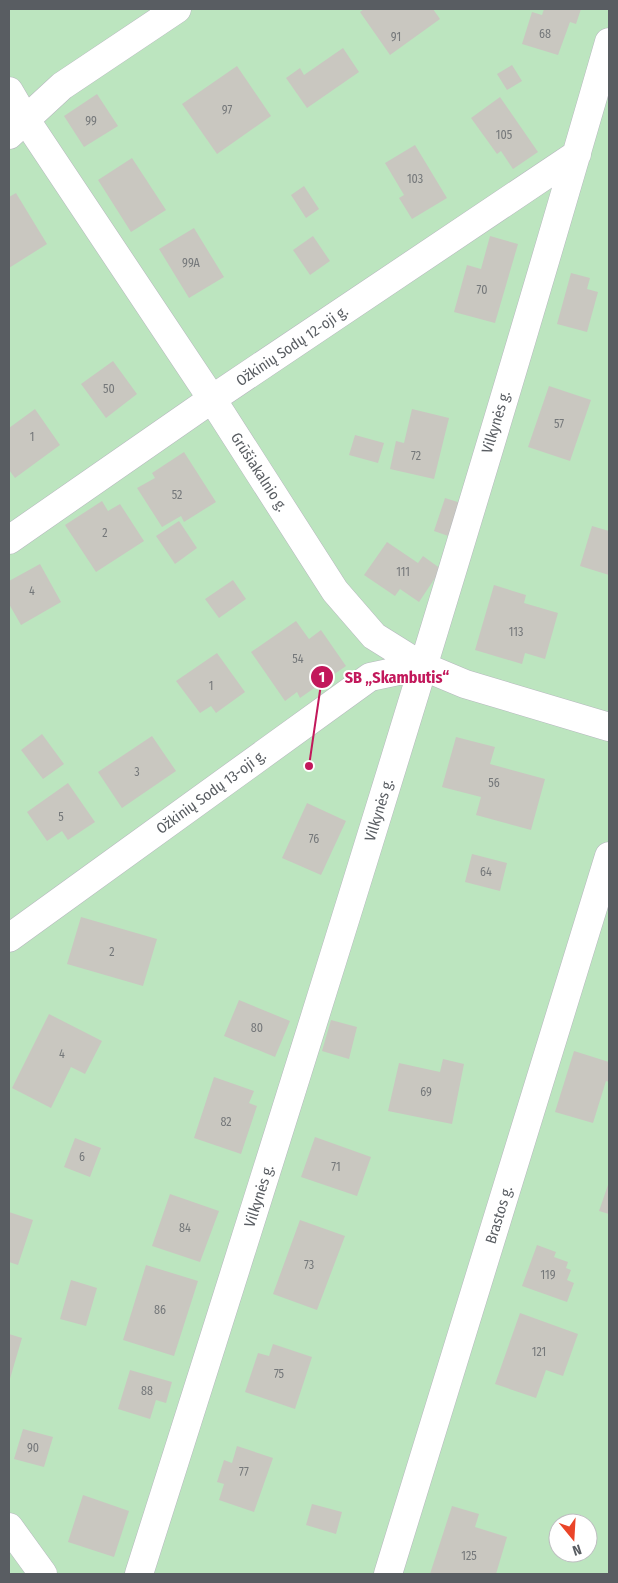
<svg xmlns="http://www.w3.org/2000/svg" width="618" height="1583" viewBox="0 0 618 1583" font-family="'Fira Sans Condensed',sans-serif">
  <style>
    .green { fill: #bce5bf; fill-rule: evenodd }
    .building { fill: #c9c7c0 }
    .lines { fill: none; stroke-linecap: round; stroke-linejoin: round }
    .minor-casing { stroke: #b6b8be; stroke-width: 29 }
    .minor { stroke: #fff; stroke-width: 28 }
    .labels { text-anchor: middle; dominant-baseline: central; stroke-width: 4; stroke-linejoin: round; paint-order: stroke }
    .number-label { font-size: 12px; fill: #75787a }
    .street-label { font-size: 15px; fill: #595d62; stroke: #fff }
    .leader { fill: none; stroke: #c2185b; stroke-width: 2 }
    .callout-dot { fill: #c2185b; stroke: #fff; stroke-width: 2 }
    .mark-label { font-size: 15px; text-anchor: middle; font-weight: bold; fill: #fff }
    .callout-label { font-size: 16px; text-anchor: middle; font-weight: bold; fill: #c2185b; stroke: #fff; stroke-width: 4; stroke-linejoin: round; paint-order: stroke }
  </style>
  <rect width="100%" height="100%" fill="#edebe1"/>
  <!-- green -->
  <path class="green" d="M 9,9 L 609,9 L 609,1574 L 9,1574 ZM 558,1523 L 588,1523 L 588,1553 L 558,1553 Z"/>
  <!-- building -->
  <path class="building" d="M 364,9 L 433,9 L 440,19 L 390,55 L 360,12 Z
    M 544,9 L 581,9 L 576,24 L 570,22 L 558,55 L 522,44 L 532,12 L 542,15 Z
    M 343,48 L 359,72 L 307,108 L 286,78 L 300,68 L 304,75 Z
    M 512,65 L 522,81 L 507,90 L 497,74 Z
    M 237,66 L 271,116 L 217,154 L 182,104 Z
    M 97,94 L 118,126 L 84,147 L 64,116 Z
    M 500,97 L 538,152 L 513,169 L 501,151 L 497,154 L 471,118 Z
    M 415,145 L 447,198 L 412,219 L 399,198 L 404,195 L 385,163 Z
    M 132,158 L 166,210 L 131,232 L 98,180 Z
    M 304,186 L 319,209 L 306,218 L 291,195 Z
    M 16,193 L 47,244 L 9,268 L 9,197 Z
    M 194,228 L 224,277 L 189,298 L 159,249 Z
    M 313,236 L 330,261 L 310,275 L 293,250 Z
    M 490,236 L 518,244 L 495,323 L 454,312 L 467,265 L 481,269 Z
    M 571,273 L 590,278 L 587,289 L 598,292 L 587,332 L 557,324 Z
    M 113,361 L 137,394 L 106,418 L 81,384 Z
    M 549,386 L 591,400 L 570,461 L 528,447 Z
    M 35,409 L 60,445 L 15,478 L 9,470 L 9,428 Z
    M 412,409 L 449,418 L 434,479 L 390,469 L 396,441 L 404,443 Z
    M 355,435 L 384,443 L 378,463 L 349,455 Z
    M 184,452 L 216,502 L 184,522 L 181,516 L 162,527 L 137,488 L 155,478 L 152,473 Z
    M 445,498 L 464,504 L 454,538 L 434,531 Z
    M 102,501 L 108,511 L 120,504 L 144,541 L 96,572 L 65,525 Z
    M 179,521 L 197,548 L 175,564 L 156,536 Z
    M 592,526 L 609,531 L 609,575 L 580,566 Z
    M 387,542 L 418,563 L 423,556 L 441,569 L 419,602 L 400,589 L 395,596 L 364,575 Z
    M 40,564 L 61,602 L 21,625 L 9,604 L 9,581 Z
    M 233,580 L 246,599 L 219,618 L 205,599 Z
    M 494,585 L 526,595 L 524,603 L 558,613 L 545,659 L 525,653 L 522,664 L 475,650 Z
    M 296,621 L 309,639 L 321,630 L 346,666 L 300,698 L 297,692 L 285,701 L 251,652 Z
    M 217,653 L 245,692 L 216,713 L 211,706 L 200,713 L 176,681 Z
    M 42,734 L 64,764 L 43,779 L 21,750 Z
    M 152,736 L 176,771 L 122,808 L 98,772 Z
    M 456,737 L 495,747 L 490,764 L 545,779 L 531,830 L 476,815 L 481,797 L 442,787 Z
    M 68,783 L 95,822 L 68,840 L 62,831 L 47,841 L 27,812 Z
    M 307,803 L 346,821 L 321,875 L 282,858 Z
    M 472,854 L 507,863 L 500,891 L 465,882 Z
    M 81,917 L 157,939 L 143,986 L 67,964 Z
    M 239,1000 L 290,1021 L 275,1057 L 224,1036 Z
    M 49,1014 L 102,1041 L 85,1074 L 71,1067 L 51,1108 L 12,1088 Z
    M 331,1020 L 357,1027 L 349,1059 L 322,1051 Z
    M 574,1051 L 609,1062 L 609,1082 L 606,1081 L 593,1123 L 555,1112 Z
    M 443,1059 L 464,1064 L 452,1124 L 388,1111 L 399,1063 L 440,1072 Z
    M 214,1077 L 254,1091 L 249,1103 L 257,1106 L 241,1154 L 194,1138 Z
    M 315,1137 L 371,1157 L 357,1196 L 301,1177 Z
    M 75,1138 L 101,1148 L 90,1177 L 64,1167 Z
    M 609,1182 L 609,1214 L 599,1211 Z
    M 170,1194 L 219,1211 L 200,1262 L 152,1246 Z
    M 9,1212 L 33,1220 L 18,1265 L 9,1262 Z
    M 300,1220 L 345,1236 L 317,1310 L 273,1294 Z
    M 537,1245 L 556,1252 L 554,1257 L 568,1262 L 566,1268 L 571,1270 L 567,1280 L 574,1283 L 567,1302 L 522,1286 Z
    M 146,1265 L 198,1281 L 174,1356 L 123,1340 Z
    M 71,1280 L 97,1288 L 86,1326 L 60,1319 Z
    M 520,1313 L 578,1334 L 563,1376 L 546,1370 L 536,1398 L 495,1384 Z
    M 9,1334 L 22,1338 L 9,1382 Z
    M 273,1344 L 312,1357 L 295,1409 L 245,1392 L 258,1353 L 269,1356 Z
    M 130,1370 L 172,1382 L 166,1403 L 156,1400 L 150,1419 L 118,1409 Z
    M 23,1429 L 53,1437 L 44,1467 L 14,1459 Z
    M 237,1446 L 273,1458 L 254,1512 L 219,1500 L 224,1484 L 217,1482 L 224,1460 L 232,1463 Z
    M 83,1495 L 129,1511 L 114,1557 L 68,1542 Z
    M 312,1504 L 342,1512 L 336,1534 L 306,1525 Z
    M 452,1506 L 479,1514 L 475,1527 L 507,1537 L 496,1574 L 430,1574 Z"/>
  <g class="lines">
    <defs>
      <path id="minor" d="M 9,91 L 26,120 L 212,399 L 335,591 L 374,636 L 422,666 L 465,684 L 609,727
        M 9,135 L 62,86 L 177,9
        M 9,540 L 212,399 L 577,154
        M 9,938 L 370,677 L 422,666
        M 9,1527 L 43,1574
        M 139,1574 C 301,1065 461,555 609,42
        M 388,1574 L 609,856"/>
    </defs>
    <!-- minor casing -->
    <use href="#minor" class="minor-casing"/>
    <!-- minor -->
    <use href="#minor" class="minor"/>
  </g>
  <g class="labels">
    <!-- number labels -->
    <g class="number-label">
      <text x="545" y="34">68</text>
      <text x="396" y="37">91</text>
      <text x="227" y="110">97</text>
      <text x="91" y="121">99</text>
      <text x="504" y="135">105</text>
      <text x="415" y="179">103</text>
      <text x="191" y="263">99A</text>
      <text x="482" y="290">70</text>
      <text x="109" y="389">50</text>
      <text x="559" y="424">57</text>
      <text x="32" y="437">1</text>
      <text x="416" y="456">72</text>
      <text x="177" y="495">52</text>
      <text x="105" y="533">2</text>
      <text x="403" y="572">111</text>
      <text x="32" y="591">4</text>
      <text x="516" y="632">113</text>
      <text x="298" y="659">54</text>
      <text x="211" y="686">1</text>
      <text x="137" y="772">3</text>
      <text x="494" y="783">56</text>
      <text x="61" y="817">5</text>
      <text x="314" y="839">76</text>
      <text x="486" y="872">64</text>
      <text x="112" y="952">2</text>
      <text x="257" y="1028">80</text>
      <text x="62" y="1054">4</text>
      <text x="426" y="1092">69</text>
      <text x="226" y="1122">82</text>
      <text x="82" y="1157">6</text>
      <text x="336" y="1167">71</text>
      <text x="185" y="1228">84</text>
      <text x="309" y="1265">73</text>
      <text x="548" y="1275">119</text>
      <text x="160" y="1310">86</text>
      <text x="539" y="1352">121</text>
      <text x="279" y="1374">75</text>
      <text x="147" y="1391">88</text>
      <text x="33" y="1448">90</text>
      <text x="244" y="1472">77</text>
      <text x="469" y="1556">125</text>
    </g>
    <!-- street labels -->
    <g class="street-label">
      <text transform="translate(292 346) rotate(-34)">Ožkinių Sodų 12-oji g.</text>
      <text transform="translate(496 422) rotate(-73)">Vilkynės g.</text>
      <text transform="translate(259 472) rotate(57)">Grūšiakalnio g.</text>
      <text transform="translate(211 792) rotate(-36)">Ožkinių Sodų 13-oji g.</text>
      <text transform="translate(379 810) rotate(-73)">Vilkynės g.</text>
      <text transform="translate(259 1196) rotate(-72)">Vilkynės g.</text>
      <text transform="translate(499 1215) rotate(-73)">Brastos g.</text>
    </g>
  </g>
  <!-- callouts -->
  <path class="leader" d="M309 766L322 677"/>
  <g class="callout-dot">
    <circle cx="309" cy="766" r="5"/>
    <circle cx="322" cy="677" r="12"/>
  </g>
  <g class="mark-label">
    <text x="322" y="682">1</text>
  </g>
  <g class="callout-label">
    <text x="397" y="683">SB „Skambutis“</text>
  </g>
  <!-- border -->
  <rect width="618" height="1583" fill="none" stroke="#595d62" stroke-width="20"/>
  <!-- north arrow -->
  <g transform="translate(573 1538) rotate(162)"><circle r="24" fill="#ffffff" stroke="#bdbec0"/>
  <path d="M0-4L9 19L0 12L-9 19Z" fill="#ea4529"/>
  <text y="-8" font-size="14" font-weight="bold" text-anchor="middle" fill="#595d62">N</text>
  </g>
</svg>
